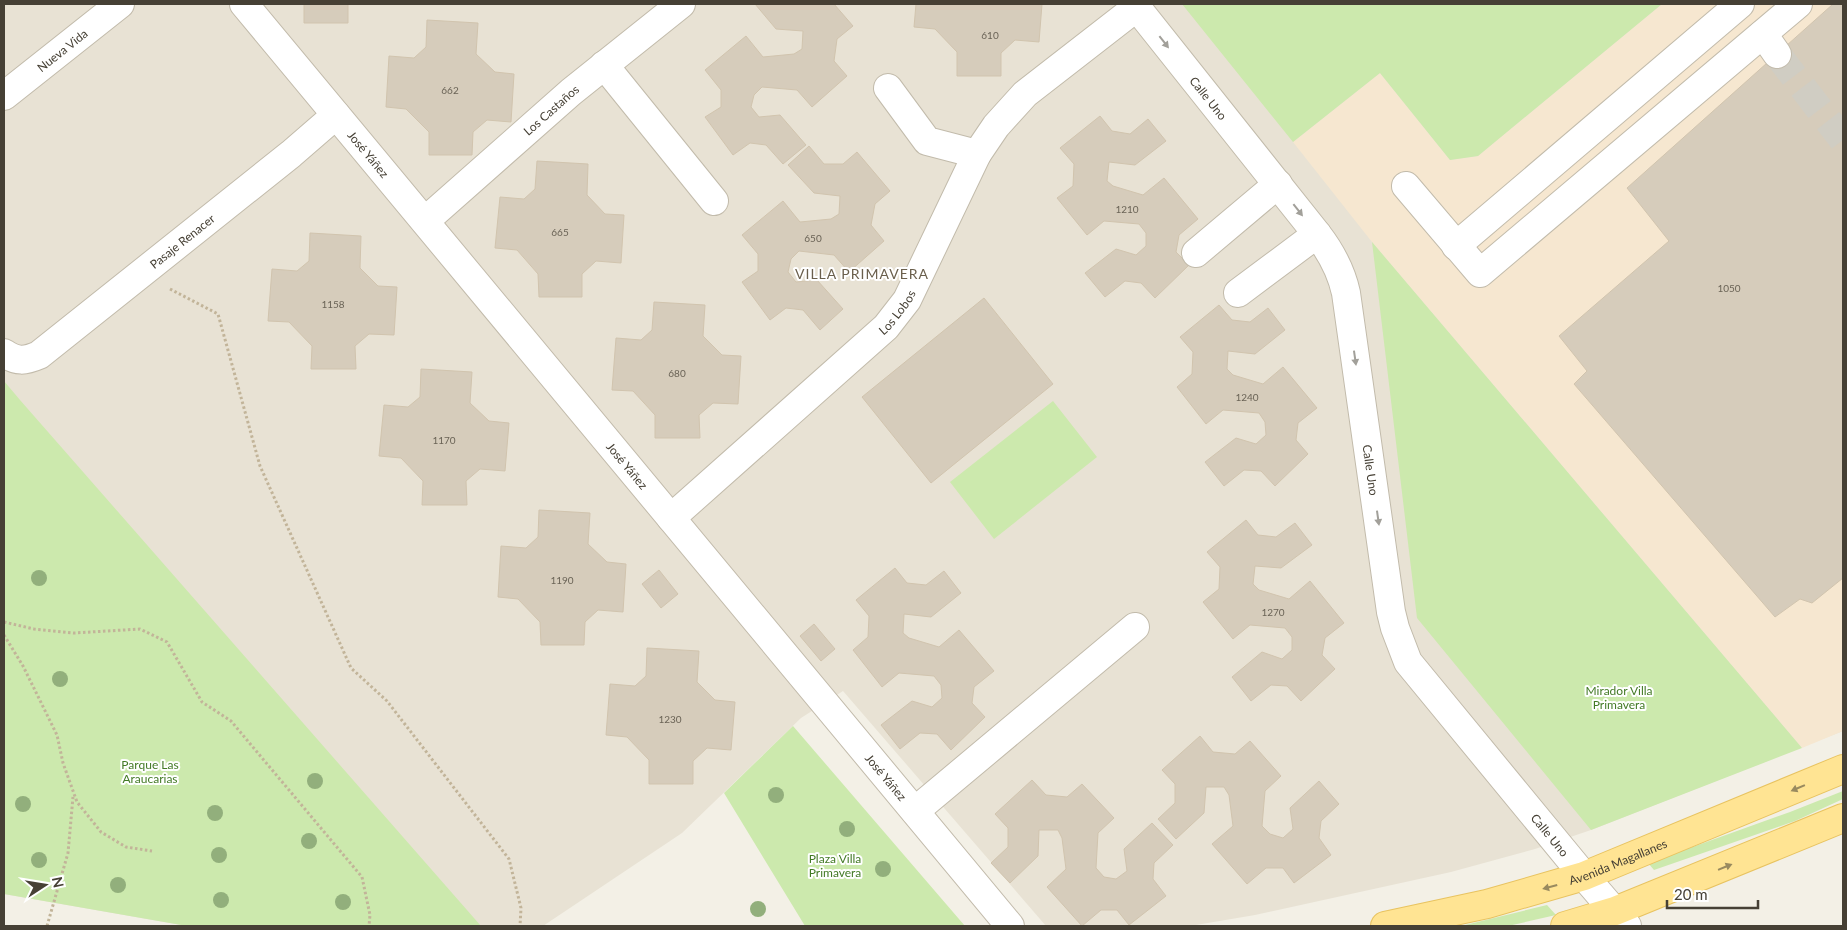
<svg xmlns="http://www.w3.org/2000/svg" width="1847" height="930" viewBox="0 0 1847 930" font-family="Lato,sans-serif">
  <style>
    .residential { fill: #e8e2d4 }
    .commercial { fill: #f6e7d0 }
    .green { fill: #cce9ad }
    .building { fill: #d6ccbb; stroke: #d1c4ae }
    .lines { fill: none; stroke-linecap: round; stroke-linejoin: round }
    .minor-tunnel { stroke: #d0cdc3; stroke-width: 28; stroke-dasharray: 28 14; stroke-linecap: butt }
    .minor-casing { stroke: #c2bbab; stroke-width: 30 }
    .major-casing { stroke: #e8c360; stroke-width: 30 }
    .path { stroke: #c2b499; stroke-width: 3; stroke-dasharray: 2.5 2.5; stroke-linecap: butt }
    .minor { stroke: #fff; stroke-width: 28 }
    .major { stroke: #ffe493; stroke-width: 28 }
    .tree { fill: #92af7c }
    .oneway { fill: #a2a09a }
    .oneway2 { fill: #998a5f }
    .labels { text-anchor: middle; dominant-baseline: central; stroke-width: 4; stroke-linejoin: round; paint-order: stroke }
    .number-label { font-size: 10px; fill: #6a6356 }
    .street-label { font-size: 12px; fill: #464035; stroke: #fff }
    .park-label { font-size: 12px; fill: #437a26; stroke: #fff }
    .neighbourhood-label { font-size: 14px; letter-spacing: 1px; fill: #6a5f4c; stroke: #fff }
  </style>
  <rect width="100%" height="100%" fill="#f3f0e6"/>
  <!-- residential -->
  <path class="residential" d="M 4,4 L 1843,4 L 1843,731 L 1591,830 L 1535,849 L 1451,872 L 1255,915 L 1190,926 L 1046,926 L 843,691 L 801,718 L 682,833 L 543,926 L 187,926 L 4,894 Z"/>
  <!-- commercial -->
  <path class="commercial" d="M 1662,4 L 1843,4 L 1843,731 L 1802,748 L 1372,242 L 1293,142 L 1380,73 L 1450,160 L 1478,156 Z"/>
  <!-- green -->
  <path class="green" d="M 1182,4 L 1662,4 L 1478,156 L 1450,160 L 1380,73 L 1293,142 Z
    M 1372,242 L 1802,748 L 1591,830 L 1417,618 Z
    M 4,381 L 20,400 L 481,926 L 187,926 L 4,894 Z
    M 1053,401 L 1097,457 L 994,539 L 950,482 Z
    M 793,726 L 965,926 L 805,926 L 724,793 Z
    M 1843,791 L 1843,799 L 1795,821 L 1654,870 L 1648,863 L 1790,812 Z
    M 1547,905 L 1556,915 L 1508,926 L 1461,926 Z"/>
  <!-- building -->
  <path class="building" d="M 304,4 L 348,4 L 348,23 L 304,23 Z
    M 755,4 L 834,4 L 853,26 L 837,39 L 834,61 L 847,76 L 812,107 L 797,90 L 762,87 L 754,95 L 751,107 L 759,117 L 780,115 L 806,145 L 783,164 L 766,145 L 750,143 L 733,155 L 705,117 L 721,107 L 721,90 L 705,70 L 746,36 L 763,57 L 794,54 L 802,49 L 803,31 L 776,29 Z
    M 916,4 L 1042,4 L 1039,42 L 1015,40 L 1001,53 L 1001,76 L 957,76 L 957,52 L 935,29 L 914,27 Z
    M 1833,4 L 1843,4 L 1843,578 L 1812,603 L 1800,599 L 1775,617 L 1574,384 L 1587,371 L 1559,336 L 1669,241 L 1627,188 Z
    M 427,20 L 478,23 L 476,54 L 495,72 L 514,74 L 511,122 L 487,120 L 473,132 L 472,155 L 429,155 L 429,132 L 406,109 L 386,107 L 389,56 L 414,58 L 426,47 Z
    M 1100,116 L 1112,131 L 1130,134 L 1148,119 L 1166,141 L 1135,165 L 1109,162 L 1107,181 L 1113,186 L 1143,195 L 1164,178 L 1198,219 L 1179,235 L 1176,252 L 1189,265 L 1155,298 L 1141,283 L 1125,281 L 1105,297 L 1085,273 L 1116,249 L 1136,255 L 1146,246 L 1146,233 L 1139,224 L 1104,221 L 1087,235 L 1057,198 L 1073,186 L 1074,164 L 1060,148 Z
    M 809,146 L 824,164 L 843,164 L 857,152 L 890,191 L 875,204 L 871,225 L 884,241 L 849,272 L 834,255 L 799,251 L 791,259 L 788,272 L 796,282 L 817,280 L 843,309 L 820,330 L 803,310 L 786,308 L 770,320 L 742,282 L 758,271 L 758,254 L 742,235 L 783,201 L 800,222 L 831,219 L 839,214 L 840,196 L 814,193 L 788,165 Z
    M 537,161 L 588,164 L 587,195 L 605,214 L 624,215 L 621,263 L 596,261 L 582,274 L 582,297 L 539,297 L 538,274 L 517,250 L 495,248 L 500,197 L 524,199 L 535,189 Z
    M 310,233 L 361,236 L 360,268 L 378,286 L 397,287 L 394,335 L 369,334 L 355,346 L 356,369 L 311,369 L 312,346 L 289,322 L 268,321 L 272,269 L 297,271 L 309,261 Z
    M 984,298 L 1053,384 L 931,483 L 862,397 Z
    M 654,302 L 705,305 L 703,336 L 722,355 L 741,356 L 738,404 L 713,403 L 699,415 L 700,438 L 655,438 L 655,415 L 633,391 L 612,390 L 616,338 L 641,340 L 652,330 Z
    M 1219,305 L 1232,320 L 1250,322 L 1268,308 L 1285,330 L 1255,354 L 1228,351 L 1227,369 L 1233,375 L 1263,384 L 1283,367 L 1317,408 L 1298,423 L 1296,440 L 1308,454 L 1275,486 L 1261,471 L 1244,470 L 1224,486 L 1205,462 L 1236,438 L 1256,444 L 1266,435 L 1265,422 L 1259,413 L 1223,410 L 1206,424 L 1177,387 L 1192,374 L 1193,352 L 1180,337 Z
    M 421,369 L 472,372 L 470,403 L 489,421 L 509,423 L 505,471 L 480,469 L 466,481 L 467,505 L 422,505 L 423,481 L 401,458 L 379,456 L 384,405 L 408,407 L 420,397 Z
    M 539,510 L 590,513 L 588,544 L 607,562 L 626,564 L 623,612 L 598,610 L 585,622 L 584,645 L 541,645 L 540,622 L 518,599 L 498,597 L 501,546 L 526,548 L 538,537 Z
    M 1246,520 L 1258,535 L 1276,537 L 1295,523 L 1312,545 L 1281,568 L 1255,566 L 1253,584 L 1259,590 L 1289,599 L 1310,581 L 1344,623 L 1325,638 L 1322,655 L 1335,669 L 1301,701 L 1287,686 L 1271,685 L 1251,701 L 1232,677 L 1262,652 L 1282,659 L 1292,650 L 1292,637 L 1285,628 L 1250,625 L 1233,639 L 1203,602 L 1219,589 L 1220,567 L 1207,552 Z
    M 895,568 L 907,583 L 926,585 L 944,571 L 961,593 L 931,617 L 904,614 L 903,633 L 909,638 L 939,647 L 959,630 L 994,671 L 974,687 L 972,703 L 985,717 L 951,750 L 937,734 L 920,733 L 900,749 L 881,725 L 912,701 L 932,707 L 942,698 L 941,685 L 934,676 L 899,673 L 882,687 L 853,650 L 868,637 L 869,616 L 856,600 Z
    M 659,570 L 678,594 L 661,608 L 642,584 Z
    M 814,624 L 835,649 L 821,661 L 800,636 Z
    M 647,648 L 699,651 L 697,682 L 715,700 L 735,702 L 731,750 L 707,748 L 693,761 L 693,784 L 649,784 L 649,760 L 627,737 L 606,735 L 610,684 L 635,686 L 646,676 Z
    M 1200,736 L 1213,752 L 1235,754 L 1250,741 L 1281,776 L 1265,791 L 1262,826 L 1270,834 L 1283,838 L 1293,829 L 1290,808 L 1319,781 L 1339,804 L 1321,821 L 1319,838 L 1331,855 L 1294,883 L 1283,868 L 1266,868 L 1247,884 L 1212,844 L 1233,826 L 1229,795 L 1224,787 L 1206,787 L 1204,813 L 1176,839 L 1158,819 L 1175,803 L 1175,784 L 1162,770 Z
    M 1032,780 L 1046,795 L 1067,797 L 1082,784 L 1114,818 L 1098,833 L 1096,868 L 1104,877 L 1116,879 L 1127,871 L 1124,849 L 1152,823 L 1173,845 L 1154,863 L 1153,879 L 1166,896 L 1129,925 L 1117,910 L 1101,910 L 1082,926 L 1047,887 L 1066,869 L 1062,838 L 1058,830 L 1039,830 L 1038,856 L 1010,883 L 991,863 L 1008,847 L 1008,828 L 995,814 Z"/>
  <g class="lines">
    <!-- minor-tunnel -->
    <path class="minor-tunnel" d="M 1777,54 L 1843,140"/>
    <defs>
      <g id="minor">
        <path id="s1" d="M 244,4 L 1010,926"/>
        <path id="s2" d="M 1134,4 L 1317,234 C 1331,252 1341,270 1346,293 L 1391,612 L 1395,628 L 1408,662 L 1584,876 L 1627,926"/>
        <path d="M 1763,34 L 1777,54"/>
        <path d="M 604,65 L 714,201"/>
        <path d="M 888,88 L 927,141 L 977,154"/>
        <path id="s3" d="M 4,96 L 120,4"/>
        <path d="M 1406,186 L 1480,273 L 1798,4"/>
        <path id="s4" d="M 425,221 L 571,92 L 681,4"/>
        <path d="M 1456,246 L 1740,4"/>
        <path d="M 1196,253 L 1278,184"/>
        <path d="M 1238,293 L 1317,234"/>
        <path id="s5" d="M 4,353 C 17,362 25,361 39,355 L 291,154 L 336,115"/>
        <path id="s6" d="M 671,518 L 886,327 L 907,300 L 977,154 L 996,126 L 1025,94 L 1137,7"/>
        <path d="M 915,811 L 1135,627"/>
      </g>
      <g id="major">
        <path id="s7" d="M 1385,926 L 1487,904 L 1584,876 L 1843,769"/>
        <path d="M 1565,926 L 1615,911 L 1843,818"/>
      </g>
    </defs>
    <!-- minor casing -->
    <use href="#minor" class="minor-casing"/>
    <!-- major casing -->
    <use href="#major" class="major-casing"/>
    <!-- path -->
    <path class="path" d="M 170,289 L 218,314 L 260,466 L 351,668 L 387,701 L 509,859 L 521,908 L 520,926
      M 4,622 L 34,629 L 74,633 L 140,629 L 167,642 L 202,702 L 231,721 L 362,877 L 370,915 L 369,926
      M 4,635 L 23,666 L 57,735 L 63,763 L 77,802 L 101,832 L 126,847 L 152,851
      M 47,926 L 68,853 L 73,797"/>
    <!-- minor -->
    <use href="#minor" class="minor"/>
    <!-- major -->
    <use href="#major" class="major"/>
  </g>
  <!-- trees -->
  <g class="tree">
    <circle cx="39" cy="578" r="8"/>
    <circle cx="60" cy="679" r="8"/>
    <circle cx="315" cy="781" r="8"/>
    <circle cx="776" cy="795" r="8"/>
    <circle cx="23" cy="804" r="8"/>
    <circle cx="215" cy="813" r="8"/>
    <circle cx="847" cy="829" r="8"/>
    <circle cx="309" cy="841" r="8"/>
    <circle cx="219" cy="855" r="8"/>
    <circle cx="39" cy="860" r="8"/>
    <circle cx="883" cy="869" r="8"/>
    <circle cx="118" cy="885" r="8"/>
    <circle cx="221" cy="900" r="8"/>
    <circle cx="343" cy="902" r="8"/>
    <circle cx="758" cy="909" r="8"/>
  </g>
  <!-- one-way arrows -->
  <defs><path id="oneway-solid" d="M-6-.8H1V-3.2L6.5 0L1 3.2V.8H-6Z" transform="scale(1.25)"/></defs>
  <g class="oneway">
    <use href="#oneway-solid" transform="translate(1164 42) rotate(52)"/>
    <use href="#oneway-solid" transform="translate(1298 210) rotate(52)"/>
    <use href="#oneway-solid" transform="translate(1355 358) rotate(82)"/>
    <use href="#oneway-solid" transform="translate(1378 518) rotate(82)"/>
  </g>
  <g class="oneway2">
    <use href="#oneway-solid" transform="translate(1798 788) rotate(157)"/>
    <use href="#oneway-solid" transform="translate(1725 867) rotate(-22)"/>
    <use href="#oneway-solid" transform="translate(1550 887) rotate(165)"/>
  </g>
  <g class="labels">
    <!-- number labels -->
    <g class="number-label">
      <text x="990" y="35">610</text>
      <text x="450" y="90">662</text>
      <text x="1127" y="209">1210</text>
      <text x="560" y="232">665</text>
      <text x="813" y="238">650</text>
      <text x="1729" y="288">1050</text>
      <text x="333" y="304">1158</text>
      <text x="677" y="373">680</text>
      <text x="1247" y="397">1240</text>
      <text x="444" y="440">1170</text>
      <text x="562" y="580">1190</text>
      <text x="1273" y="612">1270</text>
      <text x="670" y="719">1230</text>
    </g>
    <!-- street labels -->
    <g class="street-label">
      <text stroke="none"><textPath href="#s3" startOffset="74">Nueva Vida</textPath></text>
      <text stroke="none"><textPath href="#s2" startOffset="120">Calle Uno</textPath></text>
      <text stroke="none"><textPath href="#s4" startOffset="168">Los Castaños</textPath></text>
      <text stroke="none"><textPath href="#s1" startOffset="195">José Yáñez</textPath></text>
      <text stroke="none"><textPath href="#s5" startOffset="220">Pasaje Renacer</textPath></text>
      <text stroke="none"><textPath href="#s6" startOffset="306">Los Lobos</textPath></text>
      <text stroke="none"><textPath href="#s1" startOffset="600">José Yáñez</textPath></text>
      <text stroke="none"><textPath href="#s2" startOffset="539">Calle Uno</textPath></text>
      <text stroke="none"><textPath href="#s1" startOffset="1005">José Yáñez</textPath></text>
      <text stroke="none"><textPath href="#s2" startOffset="959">Calle Uno</textPath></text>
      <text stroke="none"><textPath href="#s7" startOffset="242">Avenida Magallanes</textPath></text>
    </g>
    <!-- park labels -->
    <g class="park-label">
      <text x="1619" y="690">Mirador Villa<tspan x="1619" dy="14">Primavera</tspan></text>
      <text x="150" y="764">Parque Las<tspan x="150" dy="14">Araucarias</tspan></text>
      <text x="835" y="858">Plaza Villa<tspan x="835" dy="14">Primavera</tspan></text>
    </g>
    <!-- neighbourhood labels -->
    <g class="neighbourhood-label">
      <text x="862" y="273">VILLA PRIMAVERA</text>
    </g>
  </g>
  <!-- border -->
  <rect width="1847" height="930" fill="none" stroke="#464035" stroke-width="10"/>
  <!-- north arrow -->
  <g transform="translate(45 885) rotate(78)" stroke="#ffffff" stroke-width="4" paint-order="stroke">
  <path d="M0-4L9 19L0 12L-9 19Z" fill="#464035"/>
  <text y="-8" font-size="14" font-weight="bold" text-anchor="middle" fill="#464035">N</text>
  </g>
  <!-- scale -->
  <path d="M1667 900v8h91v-8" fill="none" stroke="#464035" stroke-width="2.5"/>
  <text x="1674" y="900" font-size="15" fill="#464035" stroke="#ffffff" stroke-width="4" paint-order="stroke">20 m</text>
</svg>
